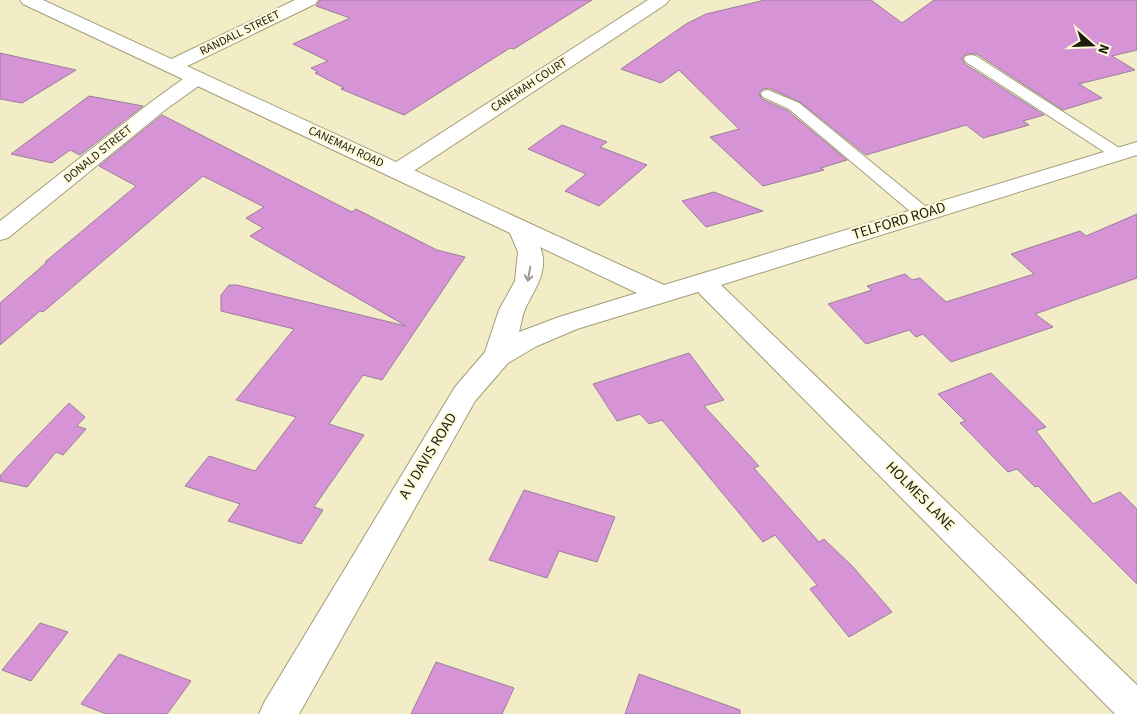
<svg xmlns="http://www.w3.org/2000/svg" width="1137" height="714" viewBox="0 0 1137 714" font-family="'Source Sans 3',sans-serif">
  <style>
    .building { fill: #d694d6; stroke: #9a7f9a }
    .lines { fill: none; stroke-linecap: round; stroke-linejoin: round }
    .service-casing { stroke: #a39e7a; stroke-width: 2 }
    .minor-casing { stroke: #a39e7a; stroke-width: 2 }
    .tertiary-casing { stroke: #a39e7a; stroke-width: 2 }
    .service { fill: #fff; fill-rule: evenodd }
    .minor { fill: #fff; fill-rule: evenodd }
    .tertiary { fill: #fff; fill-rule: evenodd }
    .oneway { stroke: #999892 }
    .labels { text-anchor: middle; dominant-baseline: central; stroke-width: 4.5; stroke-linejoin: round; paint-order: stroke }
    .far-street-label { font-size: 12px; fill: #1d1b0d; stroke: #fefadc }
    .street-label { font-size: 15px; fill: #1d1b0d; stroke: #fefadc }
  </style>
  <rect width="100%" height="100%" fill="#f2edc7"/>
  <!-- building -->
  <path class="building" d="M 320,0 L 592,0 L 514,49 L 510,48 L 404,115 L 341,89 L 344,88 L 315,73 L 318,72 L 311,68 L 328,61 L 293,44 L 350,18 L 316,6 Z
    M 765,0 L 871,0 L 902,23 L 934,0 L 1137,0 L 1137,50 L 1112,56 L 1135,70 L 1079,84 L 1102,98 L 1063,110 L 977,54 L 966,54 L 962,58 L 965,64 L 1044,115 L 1023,121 L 1029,125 L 983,138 L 966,125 L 866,155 L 800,102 L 769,88 L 763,89 L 759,93 L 762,99 L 788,111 L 847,160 L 821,168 L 824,170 L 763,186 L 710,137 L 739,129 L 679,70 L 661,83 L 621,69 L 686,24 L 706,14 Z
    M 0,53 L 76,70 L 22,103 L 0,99 Z
    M 89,96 L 143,106 L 80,155 L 70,150 L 52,163 L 11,154 Z
    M 162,115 L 352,212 L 356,209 L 437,250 L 465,257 L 382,380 L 363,375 L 329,424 L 364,435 L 314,507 L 323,510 L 301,544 L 228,521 L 240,504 L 185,486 L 209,456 L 255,471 L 296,417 L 236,400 L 294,329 L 221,311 L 221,295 L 229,285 L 237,285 L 406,326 L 250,236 L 263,228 L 246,218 L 264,207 L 203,176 L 43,312 L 40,311 L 0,345 L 0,303 L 47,262 L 45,262 L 136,186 L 99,166 Z
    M 562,125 L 607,142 L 600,147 L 647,165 L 599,206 L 565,191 L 586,174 L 528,149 Z
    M 714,192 L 763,211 L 706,227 L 682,201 Z
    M 1137,214 L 1137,278 L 1035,314 L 1053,327 L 951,362 L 923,334 L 916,337 L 909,330 L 866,344 L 828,304 L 872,290 L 867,286 L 905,274 L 912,280 L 920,278 L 946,302 L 1034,274 L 1011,254 L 1080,231 L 1086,236 Z
    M 689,353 L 724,400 L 704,406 L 759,466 L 754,468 L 819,542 L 824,539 L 853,567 L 892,612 L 849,637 L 810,589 L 817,585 L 775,535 L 763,542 L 662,420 L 649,424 L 640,414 L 617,421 L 593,384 Z
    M 991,373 L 1046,427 L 1036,431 L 1093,504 L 1120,492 L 1137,509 L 1137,584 L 1038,486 L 1035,487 L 1017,469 L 1008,472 L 960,423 L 965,421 L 938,394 Z
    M 69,403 L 85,417 L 77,426 L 86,429 L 63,455 L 56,452 L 27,487 L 0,481 L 0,476 L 16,458 Z
    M 524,490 L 615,517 L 597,562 L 559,551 L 547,578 L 489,560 Z
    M 40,623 L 68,632 L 31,681 L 2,670 Z
    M 119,654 L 191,681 L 167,714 L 106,714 L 81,704 Z
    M 436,662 L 514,688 L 502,714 L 411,714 Z
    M 639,674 L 740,710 L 740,714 L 625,714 Z"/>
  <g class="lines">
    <defs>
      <path id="service" d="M 971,55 L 976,56 L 1124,151 L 1126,154 L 1124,157 L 1112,157 L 966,62 L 964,59 L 966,56 Z
        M 768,90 L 799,103 L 930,210 L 933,214 L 930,218 L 924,219 L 918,218 L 789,109 L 763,97 L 761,94 L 763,91 Z"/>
      <path id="minor" d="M 295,0 L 318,0 L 315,4 L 179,70 L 172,72 L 165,70 L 162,66 L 165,62 Z
        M 648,0 L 669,0 L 666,4 L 406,176 L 398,178 L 390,176 L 387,171 L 390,166 Z
        M 197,72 L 204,74 L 207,78 L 204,82 L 165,110 L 8,238 L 0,240 L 0,221 L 151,102 L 190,74 Z"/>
      <path id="tertiary" d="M 20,0 L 43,0 L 664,285 L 1137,142 L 1137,155 L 721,285 L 1137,685 L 1137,714 L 1115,714 L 698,292 L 577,329 L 537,346 L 508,363 L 475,401 L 299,714 L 259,714 L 265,701 L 455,387 L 485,352 L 499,310 L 515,281 L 518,252 L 510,233 L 23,4 ZM 540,247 L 637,293 L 559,317 L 519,332 C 521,325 522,316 525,309 C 534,290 550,270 540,247 Z"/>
    </defs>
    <!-- service casing -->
    <use href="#service" class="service-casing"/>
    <!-- minor casing -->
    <use href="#minor" class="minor-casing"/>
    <!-- tertiary casing -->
    <use href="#tertiary" class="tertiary-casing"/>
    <!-- service -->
    <use href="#service" class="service"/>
    <!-- minor -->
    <use href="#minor" class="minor"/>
    <!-- tertiary -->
    <use href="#tertiary" class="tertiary"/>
  </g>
  <!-- one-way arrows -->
  <defs><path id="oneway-shaft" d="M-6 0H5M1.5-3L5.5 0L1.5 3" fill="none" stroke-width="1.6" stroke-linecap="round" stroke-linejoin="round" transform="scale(1.25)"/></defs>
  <use class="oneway" href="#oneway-shaft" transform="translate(529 274) rotate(100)"/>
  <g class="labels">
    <!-- far-street labels -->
    <g class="far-street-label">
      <text transform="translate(240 33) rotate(-26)">RANDALL STREET</text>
      <text transform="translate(529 85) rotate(-33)">CANEMAH COURT</text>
      <text transform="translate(346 147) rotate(25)">CANEMAH ROAD</text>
      <text transform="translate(98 154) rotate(-39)">DONALD STREET</text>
    </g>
    <!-- street labels -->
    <g class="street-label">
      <text transform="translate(899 221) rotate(-17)">TELFORD ROAD</text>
      <text transform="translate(428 456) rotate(-59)">A V DAVIS ROAD</text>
      <text transform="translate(920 496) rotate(45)">HOLMES LANE</text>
    </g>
  </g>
  <!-- north arrow -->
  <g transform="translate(1092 45) rotate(110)" stroke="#fefadc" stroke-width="4" paint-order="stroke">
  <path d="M0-4L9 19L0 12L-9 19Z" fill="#1d1b0d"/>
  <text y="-8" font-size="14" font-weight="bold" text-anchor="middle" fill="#1d1b0d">N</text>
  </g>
</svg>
